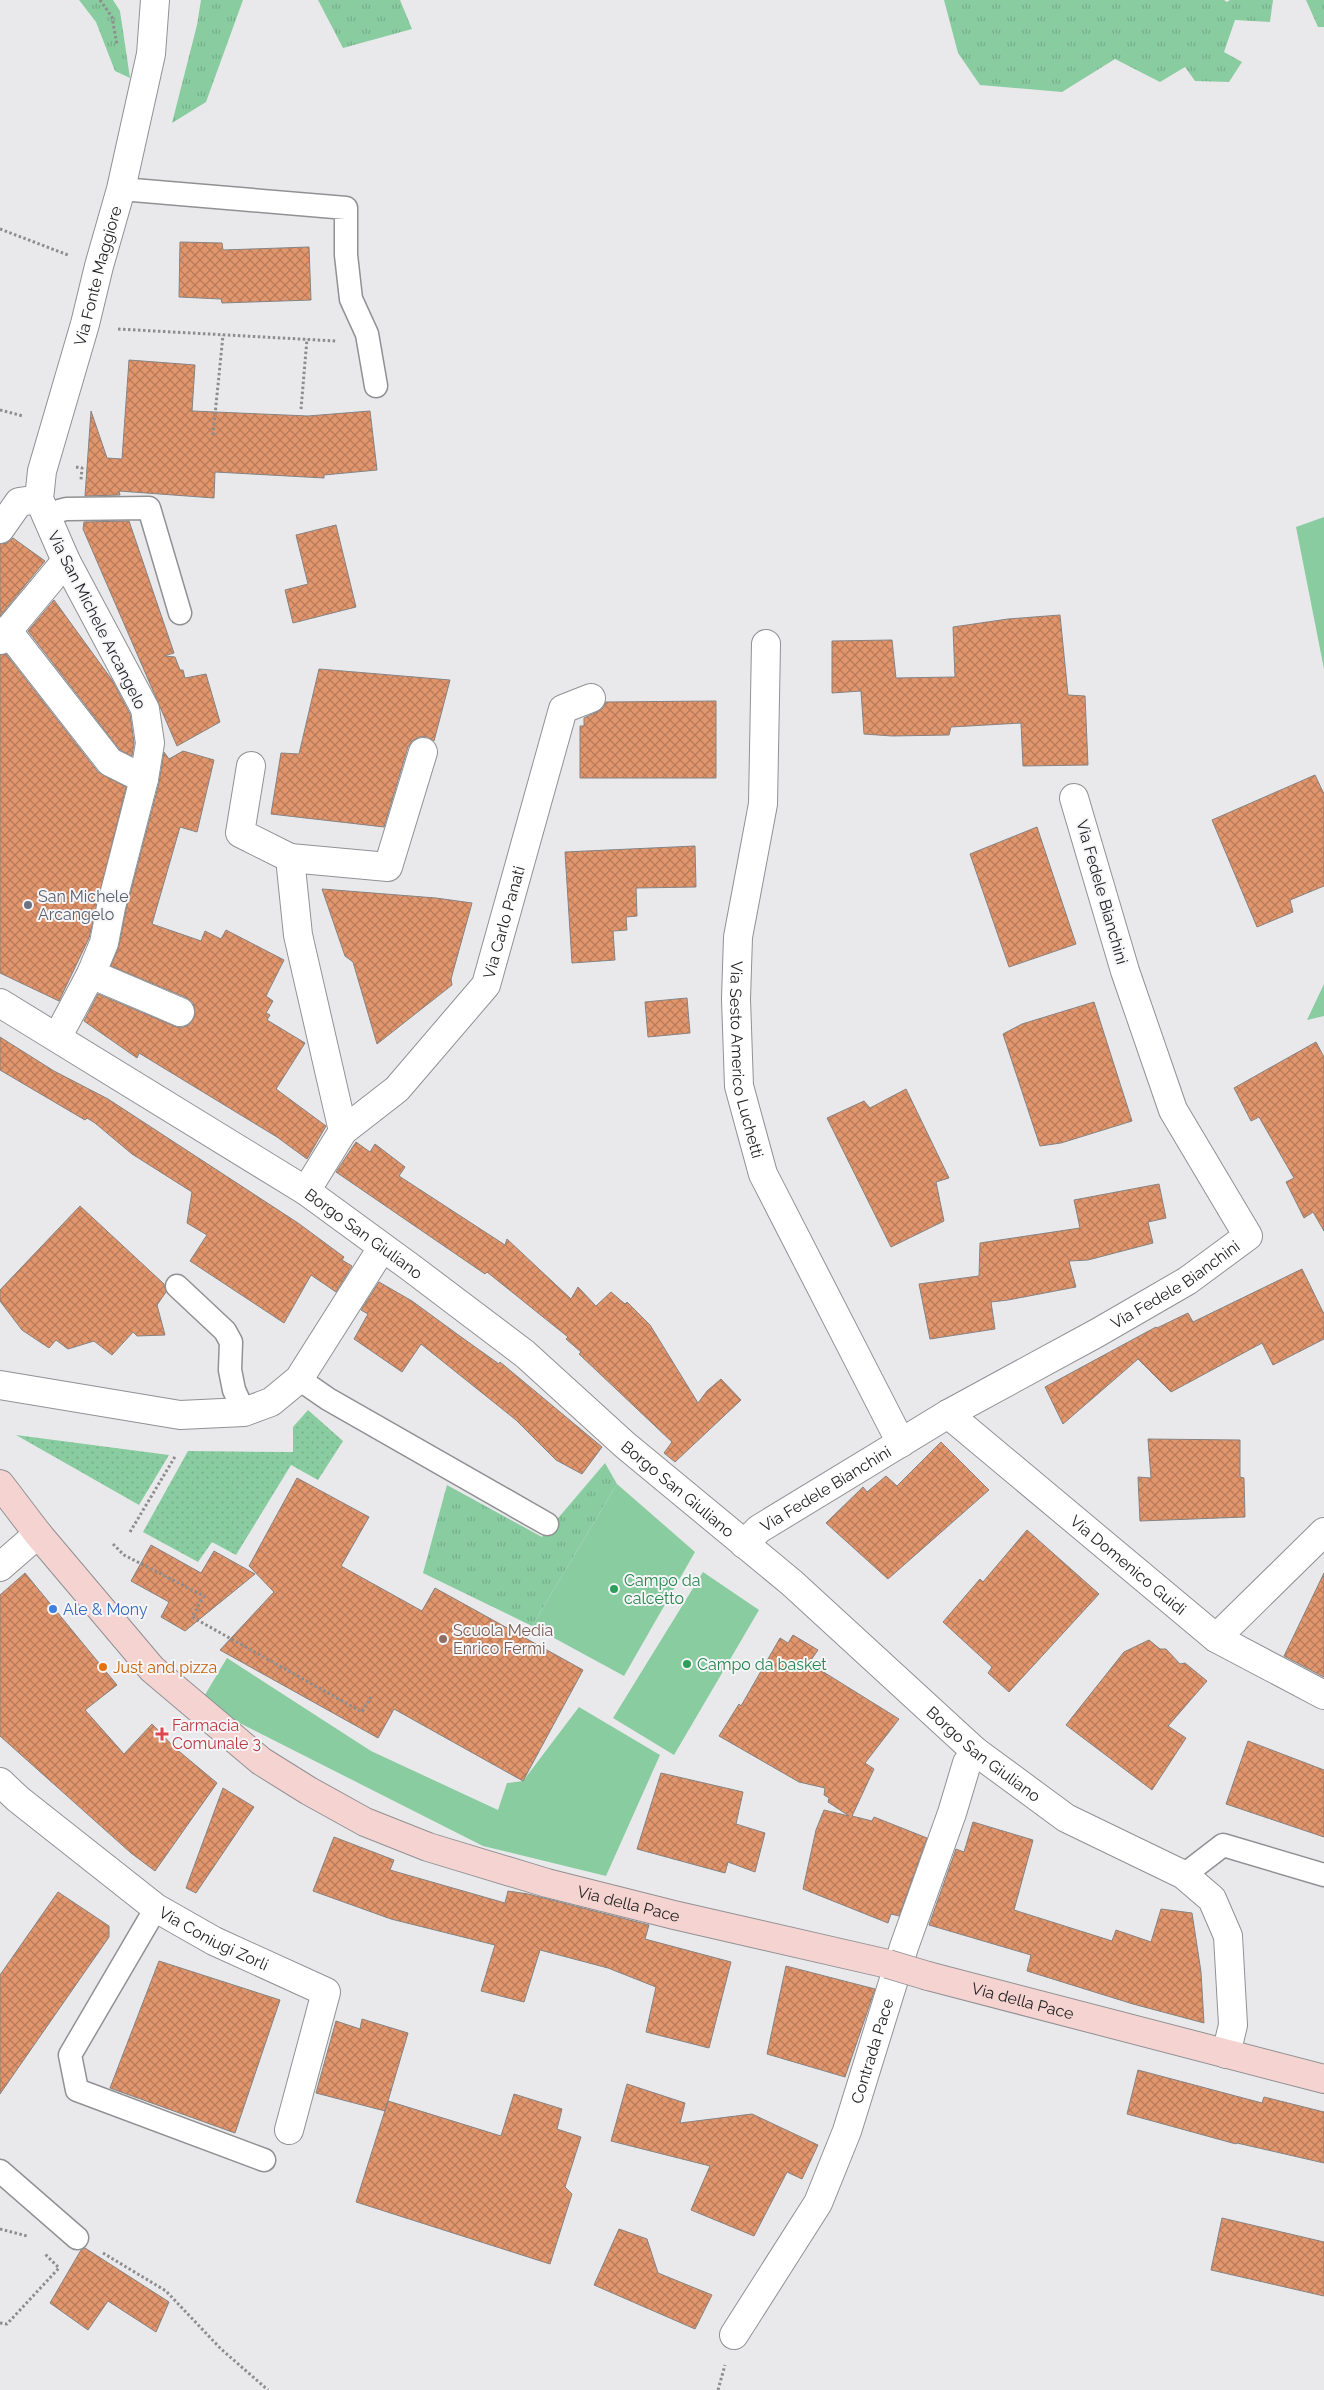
<svg xmlns="http://www.w3.org/2000/svg" width="1324" height="2390" viewBox="0 0 1324 2390" font-family="Raleway,sans-serif">
  <style>
    .grass { fill: url(#grass-tufts) }
    .park { fill: #89cca0 }
    .garden { fill: url(#garden-dots) }
    .building { fill: url(#building-cross-hatch); stroke: #868382 }
    .lines { fill: none; stroke-linecap: round; stroke-linejoin: round }
    .service-casing { stroke: #919194; stroke-width: 25 }
    .minor-casing { stroke: #919194; stroke-width: 30 }
    .secondary-casing { stroke: #919194; stroke-width: 30 }
    .path { stroke: #8d8d8f; stroke-width: 3; stroke-dasharray: 2.5 2.5; stroke-linecap: butt }
    .service { stroke: #fff; stroke-width: 22 }
    .minor { stroke: #fff; stroke-width: 28 }
    .secondary { stroke: #f4d3d0; stroke-width: 28 }
    .secondary-bridge-casing { stroke: #919194; stroke-width: 30; stroke-linecap: butt }
    .secondary-bridge { stroke: #f4d3d0; stroke-width: 28 }
    .worship-dot { fill: #6b7280; stroke: #f6f6f9; stroke-width: 2 }
    .leisure-dot { fill: #2e9e5b; stroke: #f6f6f9; stroke-width: 2 }
    .shop-dot { fill: #3f7fe0; stroke: #f6f6f9; stroke-width: 2 }
    .education-dot { fill: #8d6e63; stroke: #f6f6f9; stroke-width: 2 }
    .food-dot { fill: #e8710a; stroke: #f6f6f9; stroke-width: 2 }
    .health-dot { fill: #e0444e; stroke: #f6f6f9; stroke-width: 2 }
    .labels { text-anchor: middle; dominant-baseline: central; stroke-width: 4; stroke-linejoin: round; paint-order: stroke }
    .street-label { font-size: 16px; fill: #232324; stroke: #f6f6f9 }
    .worship-label { font-size: 16px; fill: #5b616d; stroke: #f6f6f9; text-anchor: start }
    .leisure-label { font-size: 16px; fill: #27864d; stroke: #f6f6f9; text-anchor: start }
    .shop-label { font-size: 16px; fill: #366cbe; stroke: #f6f6f9; text-anchor: start }
    .education-label { font-size: 16px; fill: #785e54; stroke: #f6f6f9; text-anchor: start }
    .food-label { font-size: 16px; fill: #c56008; stroke: #f6f6f9; text-anchor: start }
    .health-label { font-size: 16px; fill: #be3a42; stroke: #f6f6f9; text-anchor: start }
  </style>
  <defs>
    <pattern id="grass-tufts" width="24" height="20" patternUnits="userSpaceOnUse" patternTransform="scale(1.25)"><rect width="24" height="20" fill="#89cca0"/><path d="M3 7l-1-3M5 7V3M7 7l1-3M15 17l-1-3M17 17v-4M19 17l1-3" fill="none" stroke="#76af8a"/></pattern>
    <pattern id="garden-dots" width="8" height="8" patternUnits="userSpaceOnUse" patternTransform="scale(1.25)"><rect width="8" height="8" fill="#89cca0"/><path d="M2 2h.1M6 6h.1" fill="none" stroke="#76af8a" stroke-width="1.8" stroke-linecap="round"/></pattern>
    <pattern id="building-cross-hatch" width="8" height="8" patternUnits="userSpaceOnUse" patternTransform="scale(1.25)"><rect width="8" height="8" fill="#e2966d"/><path d="M0 0l8 8M0 8l8-8" fill="none" stroke="#b77a59"/></pattern>
  </defs>
  <rect width="100%" height="100%" fill="#e9e9ec"/>
  <!-- grass -->
  <path class="grass" d="M 79,0 L 113,0 L 120,11 L 130,78 L 115,71 L 96,22 Z
    M 201,0 L 243,0 L 206,102 L 172,123 L 197,25 Z
    M 318,0 L 400,0 L 412,29 L 343,48 Z
    M 944,0 L 1224,0 L 1227,2 L 1230,0 L 1273,0 L 1270,22 L 1235,20 L 1224,52 L 1242,62 L 1229,82 L 1195,81 L 1185,67 L 1160,82 L 1115,59 L 1062,92 L 980,85 L 958,53 Z
    M 1306,0 L 1324,0 L 1324,27 L 1318,27 Z
    M 605,1463 L 617,1484 L 532,1626 L 423,1573 L 447,1485 L 542,1537 Z"/>
  <!-- park -->
  <path class="park" d="M 1324,517 L 1324,669 L 1296,527 Z
    M 1324,984 L 1324,1016 L 1307,1020 Z
    M 617,1484 L 695,1552 L 624,1676 L 532,1626 Z
    M 703,1572 L 759,1610 L 674,1755 L 613,1718 Z
    M 227,1658 L 371,1751 L 498,1810 L 507,1783 L 523,1781 L 579,1707 L 660,1755 L 606,1876 L 483,1846 L 200,1703 Z"/>
  <!-- garden -->
  <path class="garden" d="M 308,1410 L 343,1441 L 318,1480 L 291,1465 L 236,1555 L 212,1542 L 198,1562 L 143,1532 L 188,1451 L 293,1452 L 293,1427 Z
    M 16,1435 L 169,1455 L 139,1505 Z"/>
  <!-- building -->
  <path class="building" d="M 180,242 L 222,243 L 223,250 L 309,247 L 311,300 L 222,303 L 221,299 L 179,297 Z
    M 129,360 L 195,365 L 192,411 L 308,416 L 370,411 L 377,470 L 324,475 L 324,478 L 215,472 L 214,498 L 119,491 L 120,495 L 85,496 L 91,411 L 107,458 L 122,459 Z
    M 129,521 L 174,653 L 164,656 L 175,657 L 180,670 L 183,670 L 185,678 L 206,674 L 220,722 L 177,746 L 83,529 L 84,522 Z
    M 336,525 L 356,607 L 293,623 L 285,590 L 308,584 L 296,535 Z
    M 13,538 L 45,561 L 0,616 L 0,544 L 7,543 Z
    M 54,600 L 112,680 L 130,714 L 134,743 L 132,756 L 120,750 L 28,631 Z
    M 1060,615 L 1068,695 L 1085,696 L 1088,765 L 1023,766 L 1021,723 L 951,727 L 949,735 L 892,736 L 864,734 L 861,691 L 832,693 L 832,641 L 892,640 L 896,678 L 955,677 L 953,627 L 1008,619 Z
    M 6,654 L 98,772 L 126,787 L 89,938 L 59,1001 L 0,973 L 0,655 Z
    M 319,669 L 450,680 L 434,741 L 427,737 L 419,737 L 412,741 L 408,747 L 384,827 L 271,814 L 281,753 L 299,754 Z
    M 716,701 L 716,778 L 580,778 L 580,726 L 584,726 L 584,718 L 597,712 L 603,708 L 606,702 Z
    M 183,751 L 214,760 L 197,832 L 180,827 L 152,924 L 201,941 L 205,931 L 221,939 L 226,930 L 284,960 L 266,996 L 273,1001 L 266,1013 L 270,1015 L 267,1020 L 305,1043 L 276,1089 L 326,1126 L 307,1159 L 277,1137 L 139,1053 L 137,1058 L 84,1021 L 98,994 L 174,1026 L 181,1028 L 189,1025 L 194,1018 L 195,1010 L 193,1003 L 187,998 L 111,966 L 119,946 L 126,910 L 159,783 L 164,752 L 169,759 Z
    M 1315,775 L 1324,794 L 1324,886 L 1290,900 L 1293,912 L 1257,927 L 1212,820 Z
    M 1037,827 L 1076,944 L 1009,967 L 970,854 Z
    M 695,846 L 696,887 L 636,888 L 637,916 L 626,917 L 627,930 L 613,931 L 615,960 L 572,963 L 565,852 Z
    M 322,889 L 436,898 L 472,903 L 451,979 L 452,985 L 377,1044 L 353,962 L 345,956 Z
    M 687,998 L 690,1033 L 648,1037 L 645,1002 Z
    M 1094,1002 L 1132,1121 L 1061,1143 L 1040,1146 L 1003,1034 L 1022,1024 Z
    M 0,1037 L 54,1071 L 108,1099 L 298,1223 L 344,1257 L 342,1260 L 352,1266 L 336,1292 L 311,1275 L 284,1323 L 190,1261 L 207,1235 L 187,1223 L 192,1192 L 132,1154 L 95,1123 L 87,1118 L 85,1120 L 0,1070 Z
    M 1316,1042 L 1324,1057 L 1324,1231 L 1313,1212 L 1304,1218 L 1286,1182 L 1294,1178 L 1259,1117 L 1251,1121 L 1234,1088 Z
    M 906,1089 L 949,1178 L 936,1182 L 944,1221 L 891,1247 L 827,1118 L 864,1101 L 870,1108 Z
    M 356,1142 L 370,1152 L 375,1144 L 405,1167 L 399,1176 L 505,1245 L 507,1239 L 571,1299 L 578,1287 L 596,1306 L 611,1292 L 625,1304 L 627,1302 L 650,1325 L 698,1403 L 707,1391 L 721,1379 L 741,1400 L 675,1462 L 664,1453 L 672,1442 L 579,1354 L 581,1352 L 566,1339 L 568,1337 L 487,1272 L 485,1274 L 336,1172 Z
    M 1159,1184 L 1166,1218 L 1148,1222 L 1153,1243 L 1088,1260 L 1069,1261 L 1076,1287 L 1008,1300 L 991,1302 L 995,1329 L 930,1339 L 919,1284 L 979,1276 L 980,1243 L 1080,1228 L 1074,1200 Z
    M 80,1206 L 164,1284 L 166,1292 L 157,1305 L 165,1335 L 137,1336 L 133,1332 L 112,1355 L 94,1341 L 68,1349 L 56,1340 L 49,1348 L 22,1330 L 0,1301 L 0,1290 Z
    M 1302,1269 L 1324,1314 L 1324,1339 L 1273,1365 L 1262,1343 L 1171,1392 L 1138,1359 L 1063,1424 L 1045,1387 L 1156,1327 L 1157,1328 L 1188,1313 L 1193,1322 Z
    M 379,1282 L 412,1301 L 457,1334 L 499,1364 L 500,1362 L 602,1447 L 582,1474 L 556,1460 L 516,1420 L 421,1344 L 402,1372 L 354,1339 L 368,1314 L 361,1310 Z
    M 1148,1439 L 1240,1440 L 1240,1477 L 1244,1478 L 1245,1517 L 1140,1521 L 1138,1477 L 1151,1478 Z
    M 941,1442 L 989,1490 L 888,1579 L 826,1523 L 863,1487 L 867,1492 L 886,1476 L 897,1486 Z
    M 297,1478 L 369,1517 L 341,1566 L 422,1611 L 435,1588 L 583,1670 L 523,1781 L 394,1709 L 378,1738 L 220,1650 L 274,1592 L 249,1566 Z
    M 1027,1530 L 1099,1594 L 1009,1692 L 988,1673 L 992,1667 L 943,1622 L 980,1579 L 983,1582 Z
    M 151,1545 L 201,1573 L 214,1551 L 255,1574 L 185,1631 L 161,1617 L 169,1602 L 131,1581 Z
    M 25,1573 L 117,1685 L 85,1710 L 124,1754 L 152,1724 L 175,1748 L 217,1783 L 155,1871 L 131,1853 L 0,1736 L 0,1595 Z
    M 1324,1573 L 1324,1677 L 1284,1656 Z
    M 793,1635 L 818,1650 L 809,1663 L 899,1719 L 865,1763 L 874,1769 L 852,1816 L 872,1821 L 874,1817 L 927,1838 L 899,1916 L 891,1914 L 888,1923 L 803,1889 L 816,1830 L 824,1810 L 849,1816 L 828,1802 L 829,1798 L 824,1795 L 825,1788 L 799,1782 L 719,1736 L 739,1704 L 741,1706 L 780,1638 L 788,1643 Z
    M 1149,1640 L 1160,1649 L 1166,1649 L 1180,1664 L 1185,1663 L 1207,1681 L 1168,1726 L 1186,1738 L 1152,1790 L 1066,1725 L 1124,1652 Z
    M 1248,1741 L 1324,1770 L 1324,1837 L 1226,1804 Z
    M 661,1773 L 743,1792 L 736,1824 L 765,1833 L 755,1872 L 728,1862 L 725,1873 L 637,1849 Z
    M 223,1788 L 254,1807 L 196,1893 L 186,1888 Z
    M 973,1822 L 1033,1840 L 1014,1910 L 1112,1941 L 1116,1930 L 1151,1942 L 1161,1909 L 1192,1913 L 1201,1972 L 1204,2023 L 1133,2004 L 1027,1971 L 1031,1955 L 929,1925 L 956,1849 L 964,1852 Z
    M 334,1837 L 394,1860 L 390,1870 L 505,1903 L 508,1891 L 528,1894 L 649,1925 L 645,1939 L 731,1962 L 709,2048 L 646,2032 L 656,1987 L 608,1968 L 540,1950 L 524,2002 L 481,1991 L 495,1945 L 391,1919 L 313,1891 Z
    M 58,1892 L 109,1926 L 109,1937 L 0,2094 L 0,1975 Z
    M 159,1961 L 280,2000 L 235,2133 L 110,2088 Z
    M 786,1966 L 875,1989 L 845,2077 L 767,2054 Z
    M 362,2019 L 408,2033 L 385,2111 L 316,2093 L 336,2021 L 360,2029 Z
    M 1138,2070 L 1262,2103 L 1264,2097 L 1324,2112 L 1324,2163 L 1237,2143 L 1236,2144 L 1127,2114 Z
    M 627,2084 L 685,2103 L 680,2123 L 752,2114 L 818,2145 L 802,2179 L 787,2172 L 754,2236 L 691,2210 L 710,2166 L 611,2141 Z
    M 514,2094 L 562,2109 L 557,2129 L 581,2137 L 565,2187 L 572,2194 L 550,2264 L 356,2202 L 388,2101 L 501,2136 Z
    M 1222,2218 L 1324,2242 L 1324,2296 L 1211,2270 Z
    M 619,2229 L 647,2239 L 658,2273 L 712,2295 L 695,2329 L 594,2285 Z
    M 85,2248 L 169,2302 L 156,2332 L 108,2301 L 88,2330 L 50,2303 L 81,2250 Z"/>
  <g class="lines">
    <defs>
      <path id="service" d="M 121,189 L 346,208 L 346,255 L 351,299 L 367,334 L 376,386
        M 44,515 L 66,509 L 149,508 L 180,613
        M 177,1286 L 225,1331 L 231,1342 L 230,1370 L 234,1390 L 244,1412
        M 299,1379 L 328,1399 L 547,1524
        M 1184,1875 L 1223,1845 L 1324,1875
        M 156,1908 L 70,2055 L 77,2090 L 264,2160
        M 0,2171 L 77,2238"/>
      <g id="minor">
        <path d="M 0,529 L 19,502 L 39,499"/>
        <path d="M 7,630 L 110,762 L 144,779"/>
        <path d="M 0,640 L 66,561"/>
        <path id="s1" d="M 766,644 L 763,804 L 738,937 L 736,999 L 739,1086 L 763,1174 L 901,1443"/>
        <path d="M 251,766 L 240,833 L 290,858 L 298,935 L 343,1131"/>
        <path d="M 290,858 L 388,867 L 423,752"/>
        <path d="M 91,974 L 180,1012"/>
        <path id="s2" d="M 0,1003 L 306,1191 L 410,1267 L 525,1354 L 625,1445 L 792,1583 L 975,1751 L 1066,1818 L 1184,1875 L 1212,1899 L 1228,1936 L 1233,2025 L 1226,2054"/>
        <path id="s3" d="M 58,1036 L 91,974 L 104,943 L 111,907 L 144,779 L 150,743 L 145,709 L 66,561 L 39,499 L 42,471 L 85,324 L 99,266 L 121,189 L 151,54 L 155,0"/>
        <path id="s4" d="M 306,1191 L 343,1131 L 397,1089 L 486,985 L 563,709 L 591,698"/>
        <path d="M 0,1385 L 180,1415 L 244,1412 L 271,1402 L 299,1379 L 382,1248"/>
        <path id="s5" d="M 948,1414 L 1216,1638 L 1324,1695"/>
        <path id="s6" d="M 744,1544 L 759,1529 L 948,1414 L 1097,1333 L 1187,1281 L 1248,1236 L 1173,1110 L 1125,971 L 1074,798"/>
        <path d="M 0,1567 L 38,1534"/>
        <path d="M 1216,1638 L 1324,1532"/>
        <path id="s7" d="M 0,1782 L 18,1799 L 156,1908 L 214,1941 L 326,1992 L 289,2130"/>
        <path id="s8" d="M 734,2335 L 818,2203 L 847,2131 L 904,1947 L 952,1813 L 967,1763 L 975,1751"/>
      </g>
      <g id="secondary">
        <path id="s9" d="M 0,1484 L 38,1534 L 152,1669 L 261,1761 L 309,1791 L 365,1822 L 428,1847 L 547,1883 L 674,1915 L 888,1964"/>
        <path id="s10" d="M 928,1976 L 1324,2079"/>
      </g>
    </defs>
    <!-- service casing -->
    <use href="#service" class="service-casing"/>
    <!-- minor casing -->
    <use href="#minor" class="minor-casing"/>
    <!-- secondary casing -->
    <use href="#secondary" class="secondary-casing"/>
    <!-- path -->
    <path class="path" d="M 100,0 L 112,17 L 117,45
      M 0,229 L 68,255
      M 118,329 L 336,341
      M 301,409 L 307,339
      M 0,410 L 23,416
      M 213,435 L 223,335
      M 76,467 L 82,468 L 81,480
      M 130,1532 L 176,1455
      M 113,1544 L 124,1555 L 204,1596 L 192,1617 L 362,1712 L 371,1697
      M 0,2229 L 27,2236
      M 103,2253 L 166,2291 L 221,2349 L 268,2390
      M 0,2323 L 7,2324 L 59,2268 L 44,2253
      M 718,2390 L 725,2365"/>
    <!-- service -->
    <use href="#service" class="service"/>
    <!-- minor -->
    <use href="#minor" class="minor"/>
    <!-- secondary -->
    <use href="#secondary" class="secondary"/>
    <defs>
      <path id="secondary-bridge" d="M 888,1964 L 928,1976"/>
    </defs>
    <!-- secondary-bridge casing -->
    <use href="#secondary-bridge" class="secondary-bridge-casing"/>
    <!-- secondary-bridge -->
    <use href="#secondary-bridge" class="secondary-bridge"/>
  </g>
  <!-- markers -->
  <circle class="worship-dot" cx="28" cy="905" r="5"/>
  <g class="leisure-dot">
    <circle cx="614" cy="1589" r="5"/>
    <circle cx="687" cy="1664" r="5"/>
  </g>
  <circle class="shop-dot" cx="53" cy="1609" r="5"/>
  <circle class="education-dot" cx="443" cy="1639" r="5"/>
  <circle class="food-dot" cx="103" cy="1667" r="5"/>
  <path class="health-dot" d="M159.5 1726.5h5v5h5v5h-5v5h-5v-5h-5v-5h5z"/>
  <g class="labels">
    <!-- street labels -->
    <g class="street-label">
      <text stroke="none"><textPath href="#s3" startOffset="810">Via Fonte Maggiore</textPath></text>
      <text transform="translate(97 620) rotate(63)">Via San Michele Arcangelo</text>
      <text transform="translate(1102 892) rotate(74)">Via Fedele Bianchini</text>
      <text stroke="none"><textPath href="#s4" startOffset="341">Via Carlo Panati</textPath></text>
      <text stroke="none"><textPath href="#s1" startOffset="419">Via Sesto Americo Luchetti</textPath></text>
      <text stroke="none"><textPath href="#s2" startOffset="431">Borgo San Giuliano</textPath></text>
      <text stroke="none"><textPath href="#s6" startOffset="504">Via Fedele Bianchini</textPath></text>
      <text stroke="none"><textPath href="#s2" startOffset="836">Borgo San Giuliano</textPath></text>
      <text stroke="none"><textPath href="#s6" startOffset="99">Via Fedele Bianchini</textPath></text>
      <text stroke="none"><textPath href="#s5" startOffset="235">Via Domenico Guidi</textPath></text>
      <text stroke="none"><textPath href="#s2" startOffset="1241">Borgo San Giuliano</textPath></text>
      <text stroke="none"><textPath href="#s9" startOffset="779">Via della Pace</textPath></text>
      <text stroke="none"><textPath href="#s7" startOffset="266">Via Coniugi Zorli</textPath></text>
      <text stroke="none"><textPath href="#s10" startOffset="98">Via della Pace</textPath></text>
      <text stroke="none"><textPath href="#s8" startOffset="318">Contrada Pace</textPath></text>
    </g>
    <!-- worship labels -->
    <g class="worship-label">
      <text x="38" y="896">San Michele<tspan x="38" dy="18">Arcangelo</tspan></text>
    </g>
    <!-- leisure labels -->
    <g class="leisure-label">
      <text x="624" y="1580">Campo da<tspan x="624" dy="18">calcetto</tspan></text>
      <text x="697" y="1664">Campo da basket</text>
    </g>
    <!-- shop labels -->
    <g class="shop-label">
      <text x="63" y="1609">Ale &amp; Mony</text>
    </g>
    <!-- education labels -->
    <g class="education-label">
      <text x="453" y="1630">Scuola Media<tspan x="453" dy="18">Enrico Fermi</tspan></text>
    </g>
    <!-- food labels -->
    <g class="food-label">
      <text x="113" y="1667">Just and pizza</text>
    </g>
    <!-- health labels -->
    <g class="health-label">
      <text x="172" y="1725">Farmacia<tspan x="172" dy="18">Comunale 3</tspan></text>
    </g>
  </g>
</svg>
